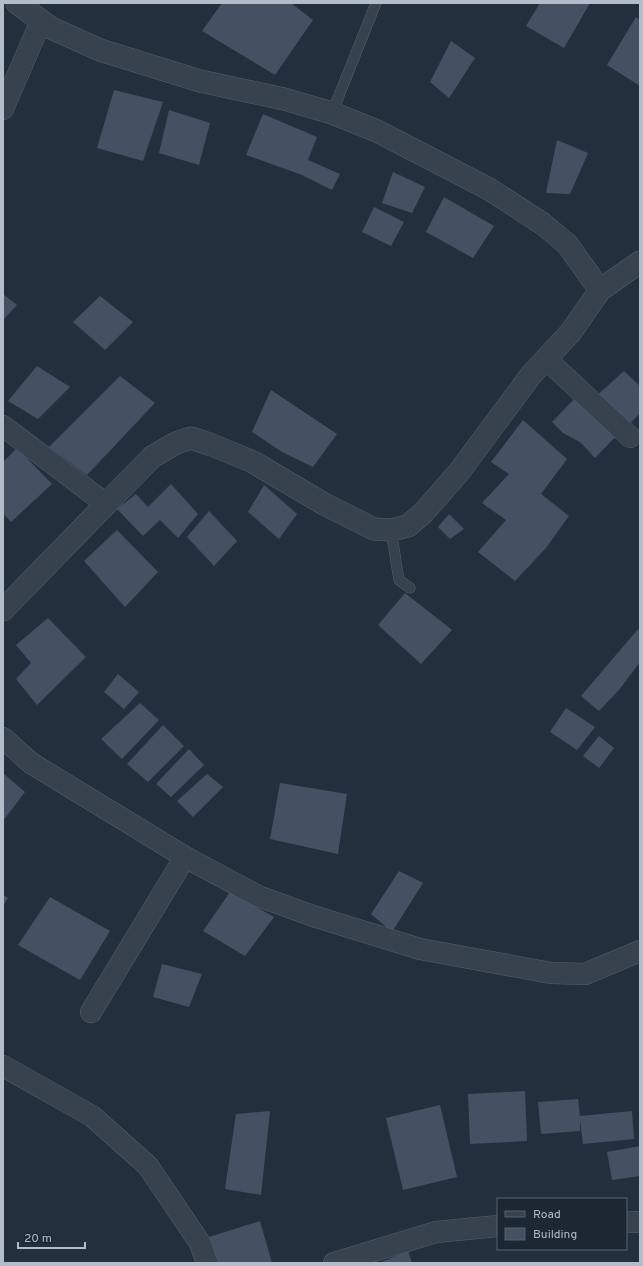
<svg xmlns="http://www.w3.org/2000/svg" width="643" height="1266" viewBox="0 0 643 1266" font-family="Overpass,sans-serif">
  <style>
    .building { fill: #455162 }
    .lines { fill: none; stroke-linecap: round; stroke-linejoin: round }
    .service-casing { stroke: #565f6c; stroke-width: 11 }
    .minor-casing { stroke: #565f6c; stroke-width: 22 }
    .tertiary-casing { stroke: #565f6c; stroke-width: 23 }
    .service { stroke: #38414e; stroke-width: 10 }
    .minor { stroke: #38414e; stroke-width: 21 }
    .tertiary { stroke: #38414e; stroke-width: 22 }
  </style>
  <rect width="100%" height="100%" fill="#242f3e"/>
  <!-- building -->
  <path class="building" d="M 222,3 L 291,3 L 313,20 L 275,75 L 202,31 Z
    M 540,3 L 590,3 L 564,48 L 526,26 Z
    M 636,17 L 640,20 L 640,86 L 607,65 Z
    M 451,41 L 475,58 L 449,98 L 430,82 Z
    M 114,90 L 163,102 L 143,161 L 97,148 Z
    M 169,110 L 210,123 L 199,165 L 159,153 Z
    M 263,114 L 317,137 L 308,160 L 340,174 L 332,190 L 302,175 L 246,155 Z
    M 557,140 L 588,153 L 570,194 L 546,193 Z
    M 393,172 L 425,187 L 412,213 L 382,203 Z
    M 444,197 L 494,226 L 473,258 L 426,232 Z
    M 374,207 L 404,222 L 391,246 L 362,232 Z
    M 3,294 L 17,305 L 3,320 Z
    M 100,296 L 133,322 L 105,350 L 73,322 Z
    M 37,366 L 70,387 L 38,419 L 8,401 Z
    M 624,371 L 640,386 L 640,413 L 624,430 L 592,400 Z
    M 120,376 L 155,403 L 87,475 L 49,447 Z
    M 271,390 L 337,434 L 313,467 L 282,452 L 252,432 Z
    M 579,394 L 621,431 L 595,458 L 580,442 L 563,433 L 552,422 Z
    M 523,420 L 567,459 L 541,494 L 569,516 L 546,548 L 515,581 L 478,552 L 506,520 L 482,503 L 509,474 L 491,462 Z
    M 17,448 L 52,484 L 11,522 L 3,513 L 3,462 Z
    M 171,484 L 198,514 L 178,538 L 160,520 L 143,536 L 117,509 L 136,494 L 148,507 Z
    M 264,485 L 297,514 L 279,539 L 248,512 Z
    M 209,511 L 237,541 L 214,566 L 187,537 Z
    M 449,514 L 464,529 L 450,539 L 438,527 Z
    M 117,530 L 158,572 L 125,607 L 84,561 Z
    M 405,593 L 452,630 L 421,664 L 378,625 Z
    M 48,618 L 86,657 L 37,705 L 16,679 L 31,663 L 16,645 Z
    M 638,629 L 640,631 L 640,662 L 619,690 L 599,711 L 581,696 Z
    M 118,674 L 139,692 L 124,709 L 104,692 Z
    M 140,703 L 159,720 L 122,759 L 101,739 Z
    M 566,708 L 595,727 L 577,750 L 550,732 Z
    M 163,725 L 184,746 L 148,782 L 127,764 Z
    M 599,736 L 614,748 L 599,768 L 583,756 Z
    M 189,749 L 204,765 L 171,797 L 156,784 Z
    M 3,773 L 25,792 L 3,821 Z
    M 207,774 L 223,787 L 193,817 L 177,801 Z
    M 280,783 L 347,794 L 338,854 L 270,839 Z
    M 399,871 L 423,883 L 392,932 L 371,914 Z
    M 230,892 L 274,917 L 245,956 L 203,931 Z
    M 3,895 L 8,898 L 3,906 Z
    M 50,897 L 110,931 L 80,980 L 18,945 Z
    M 162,964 L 202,974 L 189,1007 L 153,997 Z
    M 525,1091 L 527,1141 L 470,1144 L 468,1094 Z
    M 578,1099 L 580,1116 L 632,1111 L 634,1139 L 583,1144 L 580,1120 L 580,1131 L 541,1134 L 538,1102 Z
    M 440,1105 L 457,1177 L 403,1190 L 386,1118 Z
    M 270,1111 L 261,1195 L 225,1189 L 236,1114 Z
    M 640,1146 L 640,1176 L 612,1180 L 607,1152 Z
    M 260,1221 L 272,1263 L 217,1263 L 209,1237 Z
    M 408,1251 L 412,1263 L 379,1263 Z"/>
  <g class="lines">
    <defs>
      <path id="service" d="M 332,113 L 376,3
        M 391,530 L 399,580 L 410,588"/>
      <path id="minor" d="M 3,109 L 41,21
        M 546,359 L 630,437
        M 3,426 L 106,504
        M 3,738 L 31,763 L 185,857 L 258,896 L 313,916 L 420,949 L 551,973 L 585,974 L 640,951
        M 91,1012 L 185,857
        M 3,1066 L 92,1116 L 148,1166 L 200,1243 L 207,1263
        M 626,1222 L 640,1222
        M 334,1263 L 436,1232 L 498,1226"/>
      <path id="tertiary" d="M 17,3 L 51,28 L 100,50 L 200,81 L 284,99 L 332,113 L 377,131 L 489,189 L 543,224 L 567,244 L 600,290
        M 3,610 L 152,457 L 176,443 L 191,438 L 212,445 L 253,462 L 324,504 L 374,529 L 391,530 L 408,526 L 424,512 L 459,472 L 531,375 L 571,332 L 600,290 L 640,262"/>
    </defs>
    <!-- service casing -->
    <use href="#service" class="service-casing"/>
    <!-- minor casing -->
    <use href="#minor" class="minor-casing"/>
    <!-- tertiary casing -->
    <use href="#tertiary" class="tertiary-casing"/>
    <!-- service -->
    <use href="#service" class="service"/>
    <!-- minor -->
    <use href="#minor" class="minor"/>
    <!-- tertiary -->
    <use href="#tertiary" class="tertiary"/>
  </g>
  <!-- border -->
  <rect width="643" height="1266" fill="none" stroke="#b4bcc9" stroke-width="8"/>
  <!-- legend -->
  <rect x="497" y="1198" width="130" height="52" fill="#1d2633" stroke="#59626f"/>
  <rect x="505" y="1211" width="20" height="6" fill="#38414e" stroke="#59626f"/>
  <text x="533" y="1218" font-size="12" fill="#b4bcc9">Road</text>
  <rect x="505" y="1228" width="20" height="12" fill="#455162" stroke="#59626f"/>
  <text x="533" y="1238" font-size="12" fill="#b4bcc9">Building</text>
  <!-- scale -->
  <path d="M18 1242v6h67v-6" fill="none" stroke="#b4bcc9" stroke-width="2"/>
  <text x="24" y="1242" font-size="12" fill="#b4bcc9" stroke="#1d2633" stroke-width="3" paint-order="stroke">20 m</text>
</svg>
